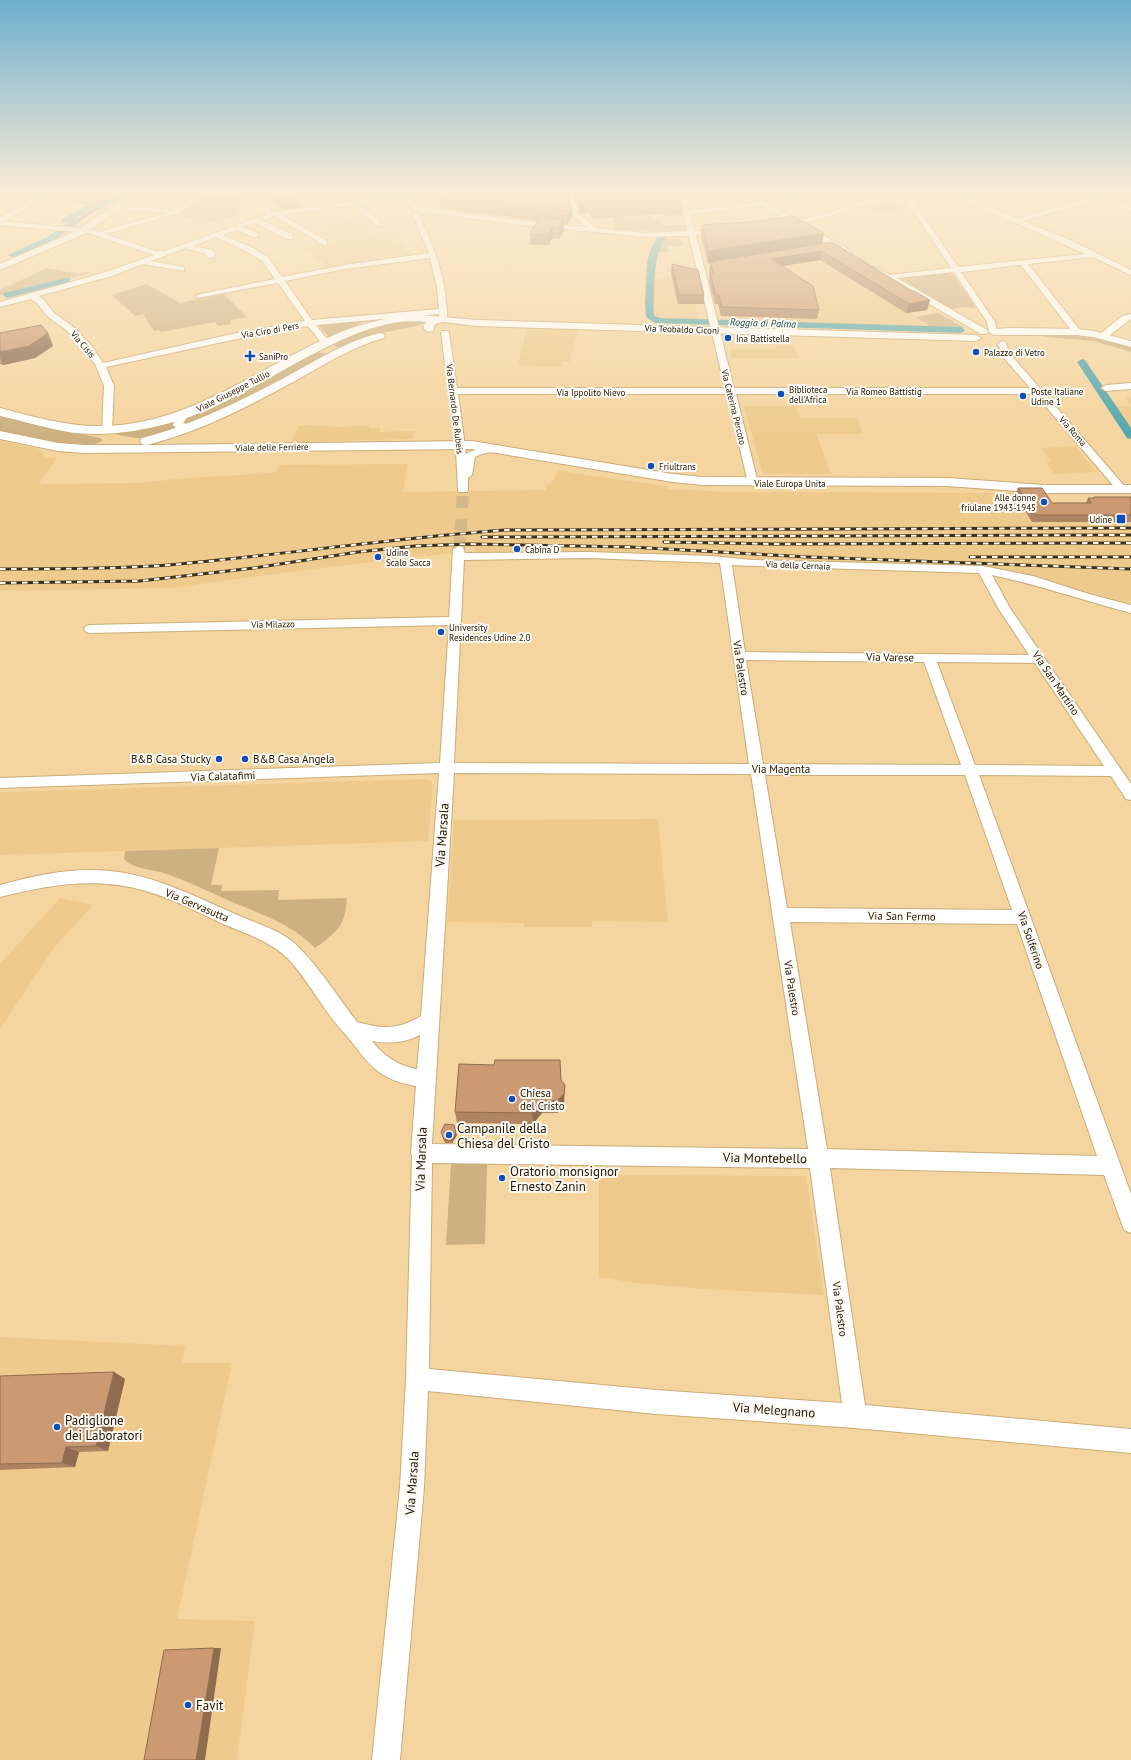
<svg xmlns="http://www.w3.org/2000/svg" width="1131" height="1760" viewBox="0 0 1131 1760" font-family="'PT Sans',sans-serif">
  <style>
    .built { fill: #eeca8d }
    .green { fill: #cdb181 }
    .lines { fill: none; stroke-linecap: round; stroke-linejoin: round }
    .stream { stroke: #457b79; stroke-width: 2.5 }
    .canal { fill: #54a7ac; fill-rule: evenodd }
    .minor-tunnel { stroke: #d5b887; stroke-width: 12; stroke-dasharray: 12 6; stroke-linecap: butt }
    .minor-casing { stroke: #caac77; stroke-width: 2 }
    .major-casing { stroke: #caac77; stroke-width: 2 }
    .minor { fill: #fff; fill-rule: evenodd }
    .major { fill: #fff; fill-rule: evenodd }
    .rail-casing { stroke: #3f3119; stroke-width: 3 }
    .rail { stroke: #fefbf5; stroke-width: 2; stroke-dasharray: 5.5; stroke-linecap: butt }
    .wall { fill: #af8462 }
    .shaded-wall { fill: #8f6c50 }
    .building { fill: #cc9a72; stroke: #8f6c50 }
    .poi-dot { fill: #0d4fba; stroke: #fefbf5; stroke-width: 1.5 }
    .labels { text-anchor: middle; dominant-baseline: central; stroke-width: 4; stroke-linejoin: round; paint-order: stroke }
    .far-street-label { font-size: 9px; fill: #211502; stroke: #fefbf5 }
    .far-poi-label { font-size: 9px; fill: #211502; stroke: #fefbf5; text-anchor: start }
    .far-water-label { font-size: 10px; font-style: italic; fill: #22494b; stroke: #fefbf5 }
    .street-label { font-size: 11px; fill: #211502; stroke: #fefbf5 }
    .poi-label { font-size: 11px; fill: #211502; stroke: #fefbf5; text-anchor: start }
    .near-street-label { font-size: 13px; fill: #211502; stroke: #fefbf5 }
    .near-poi-label { font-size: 13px; fill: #211502; stroke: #fefbf5; text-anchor: start }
  </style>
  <rect width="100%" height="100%" fill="#f5d59f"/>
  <!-- built -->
  <path class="built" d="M 352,220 L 363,227 L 369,234 L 380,233 L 381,237 L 389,236 L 397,242 L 401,242 L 407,247 L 404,249 L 410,250 L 412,254 L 386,256 L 387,257 L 327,268 L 322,260 L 317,261 L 311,252 L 299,249 L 319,243 L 335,241 L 321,233 L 336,229 L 329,225 Z
    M 829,250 L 925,307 L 927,310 L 909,313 L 932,327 L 722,320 L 709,269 Z
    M 679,274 L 692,287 L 699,321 L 659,320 L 653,317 L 651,303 L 653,294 L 652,280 Z
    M 527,328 L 578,330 L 570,362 L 562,362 L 562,367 L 518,365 Z
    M 776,345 L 794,346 L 799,358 L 732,358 L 730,349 L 776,349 Z
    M 1131,397 L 1131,434 L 1113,407 L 1131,406 L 1125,398 Z
    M 744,406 L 796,406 L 800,418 L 857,418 L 863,434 L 816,434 L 831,474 L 763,474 Z
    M 309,425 L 339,427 L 369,425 L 369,428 L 380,428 L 380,432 L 414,431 L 413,439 L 292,442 L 298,426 Z
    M 0,441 L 36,448 L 42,451 L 45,458 L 57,458 L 39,484 L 138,483 L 187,478 L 271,473 L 277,472 L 279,465 L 408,464 L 403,492 L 546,490 L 545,486 L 554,480 L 557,470 L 599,477 L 667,486 L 667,489 L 731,492 L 1014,493 L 1049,510 L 1131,503 L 1131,604 L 1093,596 L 1016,572 L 977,565 L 774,560 L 721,555 L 644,553 L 476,553 L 474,552 L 474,547 L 453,547 L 452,553 L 312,569 L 171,588 L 0,591 Z
    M 1075,446 L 1097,472 L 1054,474 L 1046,461 L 1051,461 L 1041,448 Z
    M 424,779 L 431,781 L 433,784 L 428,841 L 0,855 L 0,792 Z
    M 658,819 L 668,922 L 592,921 L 592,927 L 524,927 L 524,923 L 447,922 L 454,820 Z
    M 60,898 L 93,905 L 53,949 L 0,1029 L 0,964 Z
    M 599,1172 L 612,1175 L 806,1176 L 824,1295 L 703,1289 L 636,1283 L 599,1277 Z
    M 0,1337 L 186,1346 L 182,1363 L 232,1363 L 177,1619 L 255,1621 L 237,1760 L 0,1760 Z"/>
  <!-- green -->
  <path class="green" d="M 61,192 L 112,195 L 95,205 L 45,201 Z
    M 207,193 L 242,195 L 253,203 L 239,207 L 243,209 L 236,211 L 241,214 L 240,214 L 203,224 L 179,214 Z
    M 880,202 L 886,204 L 894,202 L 908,208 L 883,213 L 865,207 Z
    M 650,216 L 652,218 L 658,219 L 664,225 L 688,225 L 688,228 L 684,230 L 652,231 L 615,229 L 613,225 L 616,225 L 612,218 Z
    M 663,239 L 682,239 L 683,246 L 667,246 L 668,252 L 657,252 Z
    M 47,268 L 79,274 L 89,272 L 91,273 L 0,295 L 0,290 Z
    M 946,273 L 954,275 L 976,308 L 963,307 L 952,309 L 901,280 L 905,278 Z
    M 147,284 L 180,303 L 224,294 L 247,317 L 230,320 L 231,324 L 218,326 L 215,322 L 161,332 L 159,330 L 154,331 L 143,314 L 135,316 L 112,295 Z
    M 938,313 L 965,328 L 932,327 L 915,317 Z
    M 408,319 L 424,321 L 424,323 L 417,326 L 377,334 L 340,348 L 334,345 L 334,343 L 368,328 Z
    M 361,320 L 364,322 L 329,337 L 318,325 Z
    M 1039,334 C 1074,335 1098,337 1131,347 L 1131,352 L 1094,341 L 1046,337 Z
    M 316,352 L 327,354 L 323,358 L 193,424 L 182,423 L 185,418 Z
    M 0,417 L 100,438 L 102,440 C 91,454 18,434 0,431 Z
    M 176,421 L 174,426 L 176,428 C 144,441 139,440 106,432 Z
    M 219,848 L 211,885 L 222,885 L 221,891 L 279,890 L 278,900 L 347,898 C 346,904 346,912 344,917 C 340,931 326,940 315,948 C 292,924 261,914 232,902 C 210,892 189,882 167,874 C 153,869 134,870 124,859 L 125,851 Z
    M 451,1164 L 487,1164 L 485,1244 L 446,1245 Z"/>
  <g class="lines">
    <!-- stream -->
    <path class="stream" d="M 77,221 L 99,207"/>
    <!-- canal -->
    <path class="canal" d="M 384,193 L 387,195 L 386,196 L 372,201 L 368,199 Z
      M 116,195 L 122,196 L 102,209 L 91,210 L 75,219 L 81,221 L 53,241 L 15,257 L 12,257 L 8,255 L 47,237 L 70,222 L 62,223 L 62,219 L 86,206 L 97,205 Z
      M 659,235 L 665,235 L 666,237 C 655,255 655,270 654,291 C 654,299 653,307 654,316 L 660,318 L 961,327 L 965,330 L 961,333 L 655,323 L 646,317 L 645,304 L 647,263 L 650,251 Z
      M 67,278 L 70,278 L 70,282 L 7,298 L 3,295 L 4,293 Z
      M 1082,359 L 1085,360 L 1131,428 L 1131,439 L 1127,438 L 1077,362 Z"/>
    <!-- minor-tunnel -->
    <path class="minor-tunnel" d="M 462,508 L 463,490
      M 459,549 L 462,514"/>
    <defs>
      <path id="minor" d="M 177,190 L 235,192 L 261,190 L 247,194 L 274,212 L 412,193 L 418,190 L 426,190 L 419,196 L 412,199 L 411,202 L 416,206 L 522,221 L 586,227 L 573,215 L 565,190 L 571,190 L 579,214 L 596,228 L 644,233 L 688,231 L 683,212 L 665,190 L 672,190 L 688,210 L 757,202 L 737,190 C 750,190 754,200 765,202 C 783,205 807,190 826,190 L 791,202 L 771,205 L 797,220 L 813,217 L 902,190 L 912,190 L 908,193 L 958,267 L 1085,254 L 942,190 L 951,190 L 964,196 L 980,190 L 990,190 L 969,198 L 1017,218 L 1096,196 L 1091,193 L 1096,192 L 1131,207 L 1131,212 L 1102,199 L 1023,221 L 1070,240 L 1131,270 L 1131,275 L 1093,257 L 1028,264 L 1080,330 L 1081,332 L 1077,335 L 1074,334 L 1021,265 L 961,272 L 995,322 L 997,332 L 993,335 L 989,332 L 987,322 L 954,272 L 897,278 L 987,330 L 988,332 L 987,334 L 981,334 L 872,271 L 872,267 L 875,267 L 890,275 L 951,268 L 902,194 L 816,220 L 802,223 L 851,251 L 852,253 L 848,255 L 794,225 L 779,226 L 779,224 L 789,221 L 762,206 L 690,214 L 695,231 L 723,229 L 727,231 L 723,233 L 696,235 L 734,388 L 1030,388 L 1004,358 L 998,344 L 1002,341 L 1005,342 L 1011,355 L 1127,489 L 1126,491 L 1118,491 L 1035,394 L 736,394 L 758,483 L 753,486 L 748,483 L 727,394 L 458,394 L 466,454 C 474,450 490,442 497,449 L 496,451 L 482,454 L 475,457 L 472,475 L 468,478 L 468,490 L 467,492 L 459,492 L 458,490 L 456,451 L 441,333 L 442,331 L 448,331 L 449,333 L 457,388 L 725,388 L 689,236 L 644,237 L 522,225 L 429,213 L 419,215 C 432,244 444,270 446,303 C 447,309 448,316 446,321 L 440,321 L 439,314 L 316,325 L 330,343 L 326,346 L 323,345 L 308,326 L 232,340 L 106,367 L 114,386 L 112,430 L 110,432 L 104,432 L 102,430 L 104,386 L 96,366 L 86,350 L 66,330 L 48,317 L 38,304 L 31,299 L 0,307 L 0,302 L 106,272 L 154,255 L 88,233 L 0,225 L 0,221 L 89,229 L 99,232 L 166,213 L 118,209 L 115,207 L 116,206 L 168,209 L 171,212 L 200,193 L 180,192 ZM 207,194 L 240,195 L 268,214 L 165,251 L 155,251 L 106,234 L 179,213 ZM 406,198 L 406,203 L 412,209 L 419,211 L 412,214 L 429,253 L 345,265 L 282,277 L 268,257 L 251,247 L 223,235 L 237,230 L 252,237 L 258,237 L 258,233 L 243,227 L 256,223 L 287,239 L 293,239 L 293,235 L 262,220 L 274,216 L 324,245 L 327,245 L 327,241 L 282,215 L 352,205 L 379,227 L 381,226 L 381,224 L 373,215 L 359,204 ZM 216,237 L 245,251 L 262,261 L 275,279 L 200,294 L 196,296 L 197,298 L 278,283 L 305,321 L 232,334 L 103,363 L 92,346 L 72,326 L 54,313 L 44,300 L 39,296 L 112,276 L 143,264 L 184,271 L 184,267 L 151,261 L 186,248 L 206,254 L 207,258 L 213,258 L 215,254 L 212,250 L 193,246 ZM 430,258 L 437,287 L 439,309 L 312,320 L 285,281 L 345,269 Z
        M 1131,314 L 1131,319 L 1106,338 L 1100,338 L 1099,336 L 1100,334 L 1122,316 Z
        M 1131,383 L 1131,389 L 1106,391 L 1101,388 L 1106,385 Z
        M 184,412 L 189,415 L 183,423 L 193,426 L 195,428 L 193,430 L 190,431 L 175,427 L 173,425 C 175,419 178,414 184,412 Z
        M 459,546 L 463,547 L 465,553 L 588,552 L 712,556 L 752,560 L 983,566 L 1033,576 L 1089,594 L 1131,605 L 1131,613 C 1084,601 1039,585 992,575 L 1010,608 L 1131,784 L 1131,800 L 1126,799 L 1111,776 L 979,775 L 1131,1194 L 1131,1233 L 1124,1230 L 1104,1175 L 830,1168 L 865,1405 L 1131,1429 L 1131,1453 L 855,1428 L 656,1414 L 428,1391 L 424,1487 L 400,1760 L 372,1760 L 400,1487 L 406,1379 L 412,1156 L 411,1153 L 416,1086 C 403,1084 390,1080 379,1072 C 365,1062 357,1047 345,1034 C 325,1013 311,985 291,962 C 273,942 247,934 223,924 C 198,912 173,899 146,891 C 97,876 48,885 0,897 L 0,885 C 36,875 73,867 110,871 C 154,875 194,896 233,913 C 252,922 276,928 293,942 C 315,961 339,998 357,1022 C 382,1029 398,1030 421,1016 L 439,773 L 0,788 L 0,778 L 440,763 L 449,625 L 90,633 L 86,632 L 84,629 L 86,626 L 90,625 L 449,617 L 453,549 ZM 588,558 L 720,563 L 749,764 L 454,763 L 464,560 ZM 732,565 L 752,566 L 979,573 L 998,608 L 1029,655 L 745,652 ZM 746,660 L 924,662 L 961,765 L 763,764 ZM 937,662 L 1035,663 L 1104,766 L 975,765 ZM 454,773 L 751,774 L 808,1149 L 432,1144 ZM 765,775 L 965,775 L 1012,910 L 787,908 ZM 790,922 L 1017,924 L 1097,1156 L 827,1149 ZM 420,1035 L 417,1069 C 398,1066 384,1056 372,1041 C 389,1044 404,1043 420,1035 ZM 432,1163 L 810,1168 L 842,1403 L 656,1390 L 429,1369 Z"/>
      <path id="major" d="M 48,190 L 58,190 L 0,224 L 0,217 Z
        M 137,190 L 147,190 L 82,235 L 0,270 L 0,264 L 76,231 Z
        M 409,314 L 477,320 L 976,335 L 981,338 L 976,341 L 477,326 L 443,322 L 435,324 L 433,331 L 429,332 L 424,329 L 423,325 L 426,322 C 390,318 356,333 325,348 C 274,373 225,408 170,423 C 137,432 102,437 68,432 C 45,428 23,421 0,416 L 0,408 C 35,417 68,427 104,426 C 191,424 259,367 336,334 C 360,324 383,319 409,314 Z
        M 1011,328 L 1077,329 L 1094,331 L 1131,341 L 1131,347 L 1093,337 L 1077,335 L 996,335 L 991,332 L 996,329 Z
        M 380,333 L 384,334 L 385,336 L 384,338 C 351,347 322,366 293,382 C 246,408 199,432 147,445 L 472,441 L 673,474 L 703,477 L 947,478 L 1044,485 L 1131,485 L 1131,493 L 1044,493 L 947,486 L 703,485 L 673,482 L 472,449 L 84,453 L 58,451 L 0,439 L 0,431 L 58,443 L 84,445 L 145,445 L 142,444 L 140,441 L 142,438 C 192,425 238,402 284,378 C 315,361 346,341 380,333 Z"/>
    </defs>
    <!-- minor casing -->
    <use href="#minor" class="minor-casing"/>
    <!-- major casing -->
    <use href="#major" class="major-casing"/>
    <!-- minor -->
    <use href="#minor" class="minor"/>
    <!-- major -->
    <use href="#major" class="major"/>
    <defs>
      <path id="rail" d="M 482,537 L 1131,535
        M 664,542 L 775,544 L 1131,543
        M 970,557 L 1131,557
        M 0,569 C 57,569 113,569 169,565 C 282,555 393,538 506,530 L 1131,528
        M 0,583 L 140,581 L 254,568 L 358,552 L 415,546 L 469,544 L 630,547 L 808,557 L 1131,569"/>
    </defs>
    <!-- rail casing -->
    <use href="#rail" class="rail-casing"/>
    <!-- rail -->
    <use href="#rail" class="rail"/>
  </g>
  <!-- wall -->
  <path class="wall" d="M 258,190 L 290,190 L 298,197 L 300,207 L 282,209 L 258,192 Z
    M 573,190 L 671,190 L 683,205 L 682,215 L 664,216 L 662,214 L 593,219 L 589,212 L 580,213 Z
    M 440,200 L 572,208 L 572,216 L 567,225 L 564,224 L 564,231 L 559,239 L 553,238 L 548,245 L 530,245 L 530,234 L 537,221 L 441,208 Z
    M 702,225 L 824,233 L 822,243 L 912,291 L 930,300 L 927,310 L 906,313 L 820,260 L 782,266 L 819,310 L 817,319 L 721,316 L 718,304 L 715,304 L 709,282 L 710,262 L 708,263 L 701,236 Z
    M 672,264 L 704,295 L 704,304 L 678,304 L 671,273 Z
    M 0,333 L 48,333 L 53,346 L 35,358 L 3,365 L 0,364 Z
    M 1018,488 L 1052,503 L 1086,503 L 1088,498 L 1093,498 L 1094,497 L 1131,497 L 1131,522 L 1032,522 L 1015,494 Z
    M 494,1065 L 561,1080 L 564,1106 L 557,1113 L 542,1113 L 533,1124 L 457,1123 L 455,1112 Z
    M 442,1134 L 457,1135 L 452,1143 L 445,1143 Z
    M 114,1372 L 125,1379 L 108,1451 L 79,1452 L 75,1467 L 0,1470 L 0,1376 Z"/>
  <!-- shaded-wall -->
  <path class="shaded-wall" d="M 298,197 L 300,207 L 282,209 L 280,200 Z
    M 589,202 L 589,212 L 580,213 L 580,203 Z
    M 572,208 L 572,216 L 567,225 L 567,216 Z
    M 564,220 L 564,231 L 559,239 L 559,228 Z
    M 553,227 L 553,238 L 548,245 L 548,234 Z
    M 824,233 L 822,245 L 708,263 L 709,251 Z
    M 821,251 L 820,260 L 770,268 L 771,259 Z
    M 930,300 L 927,310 L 906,313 L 909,304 Z
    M 48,333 L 53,346 L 35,358 L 3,365 L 0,357 L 0,352 Z
    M 565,1085 L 564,1106 L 557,1113 L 557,1101 Z
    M 542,1101 L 542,1113 L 533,1124 L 532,1113 Z
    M 456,1132 L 457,1135 L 452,1143 L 452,1140 Z
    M 114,1372 L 125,1379 L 108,1451 L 96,1446 Z
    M 66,1447 L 79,1452 L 75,1467 L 62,1463 Z
    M 214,1648 L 221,1648 L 205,1760 L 196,1760 Z"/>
  <!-- building -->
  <path class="building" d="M 266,190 L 290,190 L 298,197 L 280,200 Z
    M 454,190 L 566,190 L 572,208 L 567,216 L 440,200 Z
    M 576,190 L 671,190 L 683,205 L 665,206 L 663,204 L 593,208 L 589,202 L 580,203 Z
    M 794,216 L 824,233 L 709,251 L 702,225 L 750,222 Z
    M 539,218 L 564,220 L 559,228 L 553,227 L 548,234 L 530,234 Z
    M 832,242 L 912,291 L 914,291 L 930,300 L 909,304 L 821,251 L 771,259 L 813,286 L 819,310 L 722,307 L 719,295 L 716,295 L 710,273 L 713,273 L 710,262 Z
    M 672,264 L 698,270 L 704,295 L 679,295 Z
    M 41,325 L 48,333 L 29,346 L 0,352 L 0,333 Z
    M 1018,488 L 1042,488 L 1052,503 L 1091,503 L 1088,498 L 1095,498 L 1094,497 L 1131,497 L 1131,515 L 1035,515 Z
    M 495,1060 L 560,1060 L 561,1080 L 565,1085 L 564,1094 L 557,1101 L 542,1101 L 532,1113 L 455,1112 L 459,1064 L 494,1065 Z
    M 445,1124 L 454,1125 L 456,1132 L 452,1140 L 444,1140 L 441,1132 Z
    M 114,1372 L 96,1446 L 66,1447 L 62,1463 L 0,1464 L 0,1376 Z
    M 214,1648 L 196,1760 L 144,1760 L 164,1650 Z"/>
  <!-- sky -->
  <linearGradient id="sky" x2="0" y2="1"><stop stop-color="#6dafd0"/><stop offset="0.44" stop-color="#faecd4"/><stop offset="1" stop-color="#faecd4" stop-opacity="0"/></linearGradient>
  <rect width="1131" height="436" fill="url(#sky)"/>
  <!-- markers -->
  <g class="poi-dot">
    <circle cx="728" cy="338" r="4"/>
    <circle cx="976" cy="352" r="4"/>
    <path d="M248 350h4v4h4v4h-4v4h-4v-4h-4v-4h4z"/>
    <circle cx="781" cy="394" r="4"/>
    <circle cx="1023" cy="396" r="4"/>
    <circle cx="651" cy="466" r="4"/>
    <circle cx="1044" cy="502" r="4"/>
    <rect x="1116" y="514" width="10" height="10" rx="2"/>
    <circle cx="517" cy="549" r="4"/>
    <circle cx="378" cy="557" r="4"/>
    <circle cx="441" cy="632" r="4"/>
    <circle cx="219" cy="759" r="4"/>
    <circle cx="245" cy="759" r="4"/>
    <circle cx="512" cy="1099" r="4"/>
    <circle cx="449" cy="1135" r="4"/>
    <circle cx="502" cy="1178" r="4"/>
    <circle cx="57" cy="1427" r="4"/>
    <circle cx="188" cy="1705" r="4"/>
  </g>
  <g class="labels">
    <!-- far-street labels -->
    <g class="far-street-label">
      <text transform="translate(682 329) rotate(2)">Via Teobaldo Ciconi</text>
      <text transform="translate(270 330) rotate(-10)">Via Ciro di Pers</text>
      <text transform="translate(83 344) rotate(49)">Via Cisis</text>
      <text transform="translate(233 391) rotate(-27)">Viale Giuseppe Tullio</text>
      <text x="884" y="391">Via Romeo Battistig</text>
      <text x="591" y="392">Via Ippolito Nievo</text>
      <text transform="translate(734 407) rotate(76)">Via Caterina Percoto</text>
      <text transform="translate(455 409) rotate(83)">Via Bernardo De Rubeis</text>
      <text transform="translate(1073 431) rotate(49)">Via Roma</text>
      <text transform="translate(272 447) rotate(-1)">Viale delle Ferriere</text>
      <text x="790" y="483">Viale Europa Unita</text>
      <text transform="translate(798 565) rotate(2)">Via della Cernaia</text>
      <text transform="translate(273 624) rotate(-1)">Via Milazzo</text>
    </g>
    <!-- far-poi labels -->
    <g class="far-poi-label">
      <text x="736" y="338">Ina Battistella</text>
      <text x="984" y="352">Palazzo di Vetro</text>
      <text x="259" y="356">SaniPro</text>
      <text x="789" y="389">Biblioteca<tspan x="789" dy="10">dell'Africa</tspan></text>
      <text x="1031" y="391">Poste Italiane<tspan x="1031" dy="10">Udine 1</tspan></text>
      <text x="659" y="466">Friultrans</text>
      <text x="1036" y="497" text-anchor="end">Alle donne<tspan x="1036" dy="10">friulane 1943-1945</tspan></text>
      <text x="1112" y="519" text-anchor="end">Udine</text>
      <text x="525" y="549">Cabina D</text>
      <text x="386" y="552">Udine<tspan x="386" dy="10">Scalo Sacca</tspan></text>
      <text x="449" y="627">University<tspan x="449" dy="10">Residences Udine 2.0</tspan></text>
    </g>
    <!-- far-water labels -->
    <g class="far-water-label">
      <text transform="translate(763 323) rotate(2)">Roggia di Palma</text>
    </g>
    <!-- street labels -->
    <g class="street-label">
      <text transform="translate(890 657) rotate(1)">Via Varese</text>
      <text transform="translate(741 668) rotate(81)">Via Palestro</text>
      <text transform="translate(1056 683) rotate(56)">Via San Martino</text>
      <text x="781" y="769">Via Magenta</text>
      <text transform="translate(223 776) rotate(-2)">Via Calatafimi</text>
      <text transform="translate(197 905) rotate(23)">Via Gervasutta</text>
      <text transform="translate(902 916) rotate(1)">Via San Fermo</text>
      <text transform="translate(1031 940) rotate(71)">Via Solferino</text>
      <text transform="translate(792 988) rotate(81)">Via Palestro</text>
      <text transform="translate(840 1309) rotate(82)">Via Palestro</text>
    </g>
    <!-- poi labels -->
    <g class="poi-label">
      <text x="211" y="759" text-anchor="end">B&amp;B Casa Stucky</text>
      <text x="253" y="759">B&amp;B Casa Angela</text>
      <text x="520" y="1093">Chiesa<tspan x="520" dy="13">del Cristo</tspan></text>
    </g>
    <!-- near-street labels -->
    <g class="near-street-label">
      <text transform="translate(442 835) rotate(-86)">Via Marsala</text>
      <text transform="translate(765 1158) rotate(1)">Via Montebello</text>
      <text transform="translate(421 1159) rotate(-88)">Via Marsala</text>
      <text transform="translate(774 1410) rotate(4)">Via Melegnano</text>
      <text transform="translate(412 1483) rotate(-86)">Via Marsala</text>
    </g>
    <!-- near-poi labels -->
    <g class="near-poi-label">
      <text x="457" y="1128">Campanile della<tspan x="457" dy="15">Chiesa del Cristo</tspan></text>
      <text x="510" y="1171">Oratorio monsignor<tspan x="510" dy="15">Ernesto Zanin</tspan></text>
      <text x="65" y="1420">Padiglione<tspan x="65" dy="15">dei Laboratori</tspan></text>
      <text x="196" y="1705">Favit</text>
    </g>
  </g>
</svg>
